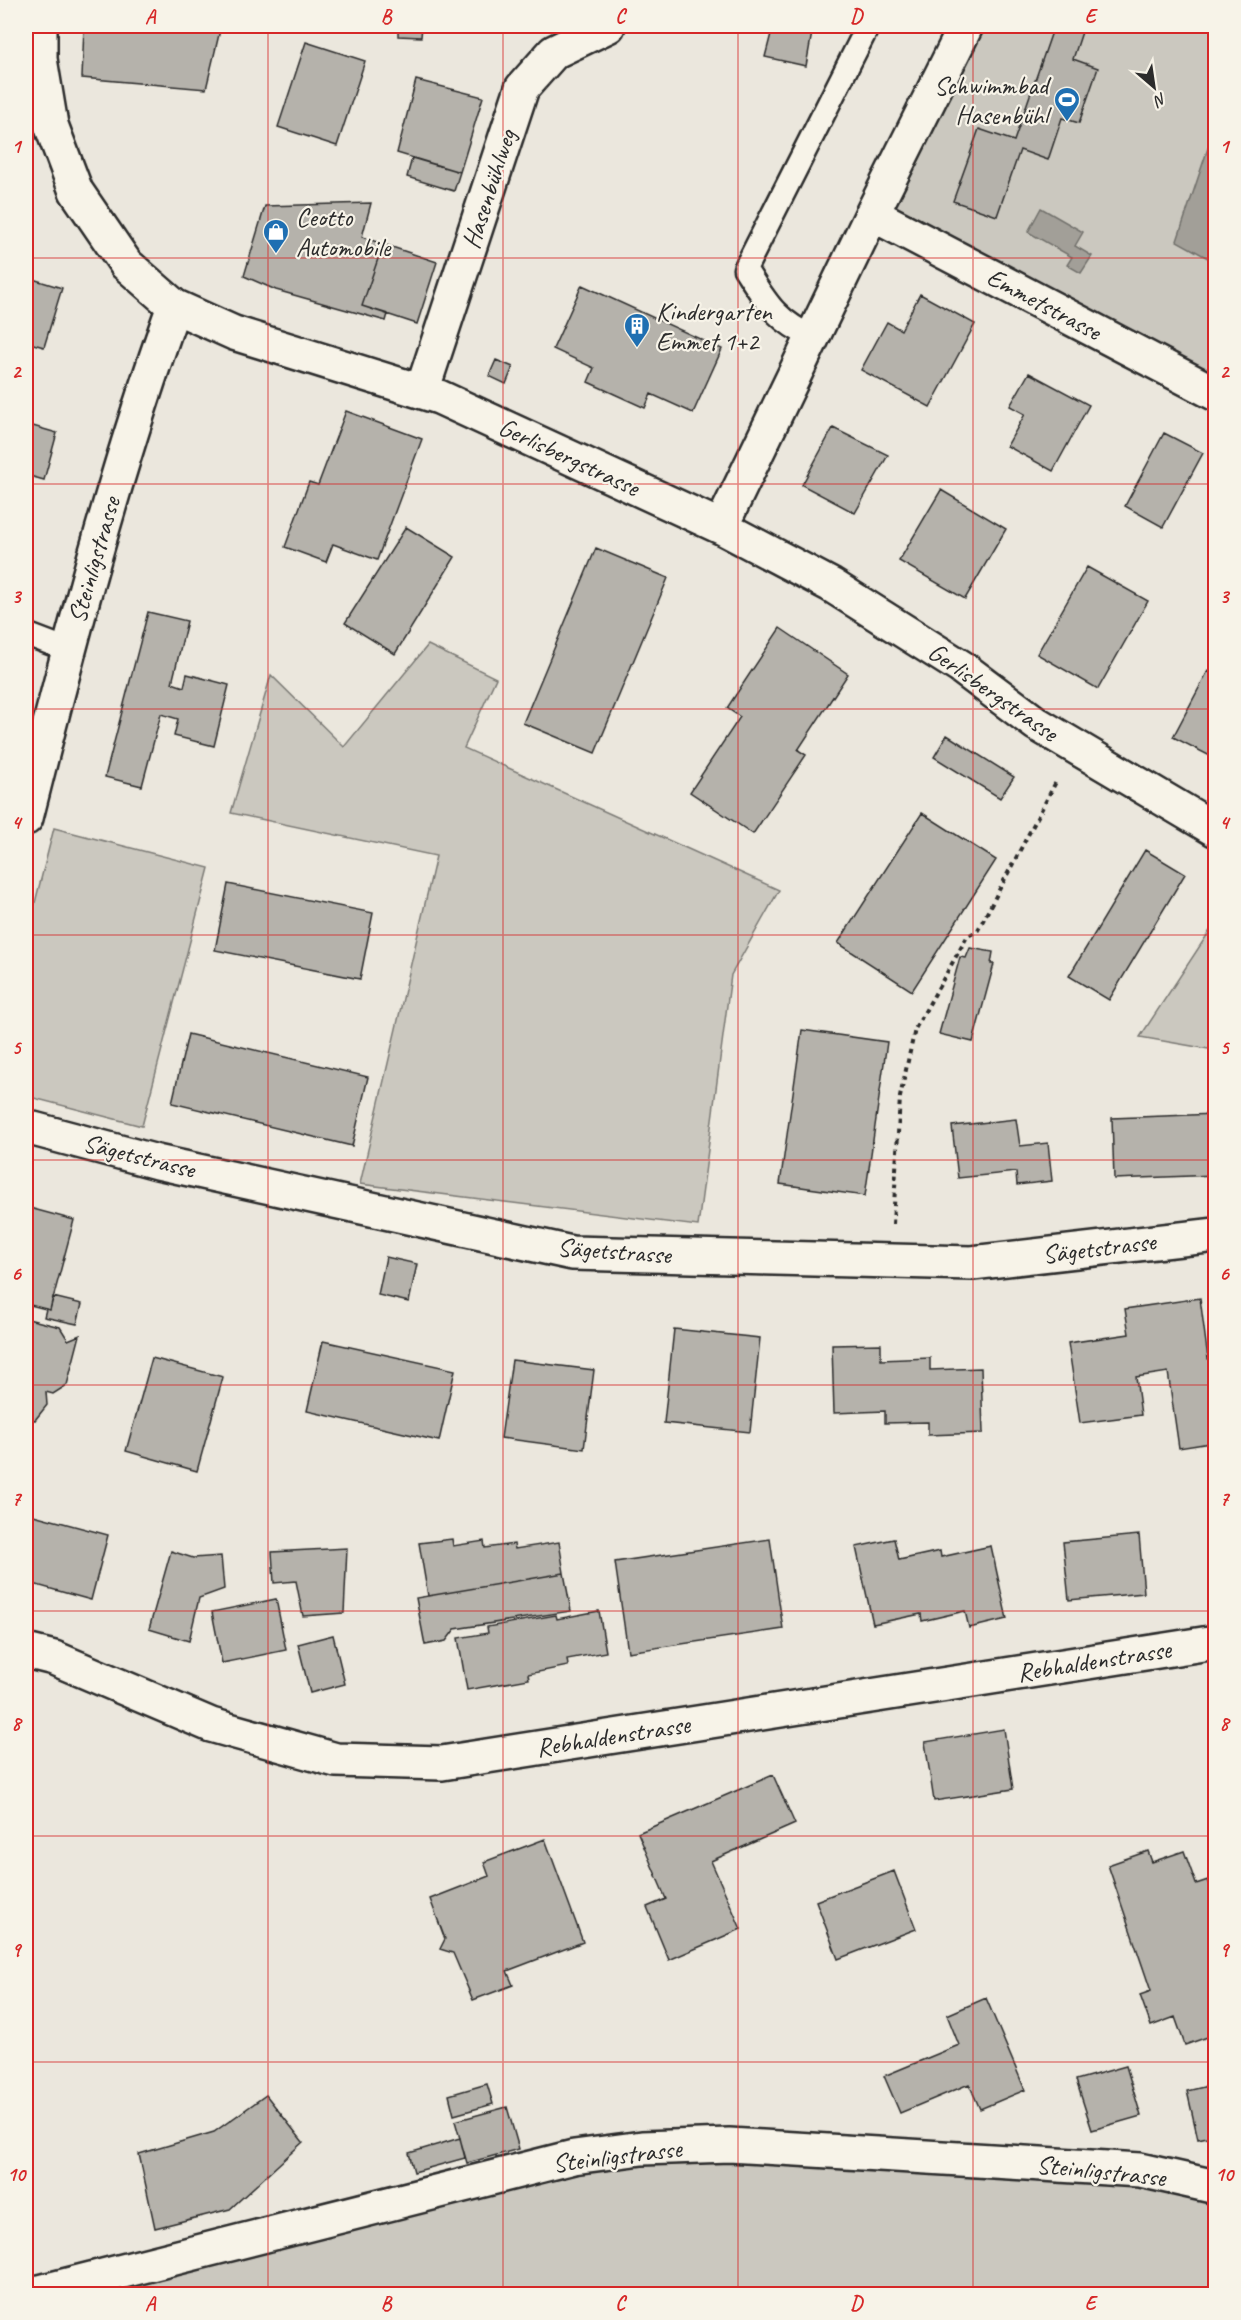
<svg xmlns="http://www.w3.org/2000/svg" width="1241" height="2320" viewBox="0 0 1241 2320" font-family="Caveat,sans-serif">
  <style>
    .green { fill: #cbc8bf; stroke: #7b7a75; stroke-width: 1.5 }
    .water { fill: #a29f98; stroke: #72716c; stroke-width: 1.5 }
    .building { fill: #b5b2ab; stroke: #2b2b2b; stroke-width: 1.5 }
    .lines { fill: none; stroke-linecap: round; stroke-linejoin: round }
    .lane-casing { stroke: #2b2b2b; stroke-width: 27 }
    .street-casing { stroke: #2b2b2b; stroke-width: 38 }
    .path { stroke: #2b2b2b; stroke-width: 4; stroke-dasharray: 4.5 4.5; stroke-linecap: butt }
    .lane { stroke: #f7f3e8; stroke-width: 22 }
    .street { stroke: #f7f3e8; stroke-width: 33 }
    .grid { fill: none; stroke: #d62828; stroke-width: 1.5; stroke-opacity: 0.55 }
    .labels { text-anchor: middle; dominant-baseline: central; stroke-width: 4.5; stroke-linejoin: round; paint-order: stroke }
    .poi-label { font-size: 26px; fill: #2b2b2b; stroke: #f7f3e8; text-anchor: start }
    .street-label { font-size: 26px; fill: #2b2b2b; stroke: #f7f3e8 }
    .neatline { fill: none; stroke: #d62828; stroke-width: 2 }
    .grid-label { font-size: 20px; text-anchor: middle; font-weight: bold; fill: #d62828 }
  </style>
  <rect width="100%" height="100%" fill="#ebe7dd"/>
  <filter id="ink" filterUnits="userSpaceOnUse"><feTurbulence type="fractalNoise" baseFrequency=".0167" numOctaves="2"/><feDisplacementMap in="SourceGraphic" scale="12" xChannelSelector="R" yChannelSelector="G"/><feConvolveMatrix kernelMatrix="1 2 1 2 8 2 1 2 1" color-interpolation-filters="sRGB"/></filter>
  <g filter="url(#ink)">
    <!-- green -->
    <path class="green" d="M 966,26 L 1215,26 L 1215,377 L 872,214 Z
      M 428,645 L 496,678 L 464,748 L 779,890 L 731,975 L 698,1226 L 360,1184 L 436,856 L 231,813 L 271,675 L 344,747 Z
      M 54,828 L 209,868 L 142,1126 L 26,1096 L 26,938 Z
      M 1215,923 L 1215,1050 L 1140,1037 Z
      M 729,2145 L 1215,2187 L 1215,2294 L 32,2294 L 574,2157 Z"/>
    <!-- water -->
    <path class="water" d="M 1215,127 L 1216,262 L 1215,262 L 1177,241 Z
      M 1041,208 L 1083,232 L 1075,246 L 1092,256 L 1081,273 L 1067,265 L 1072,257 L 1028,232 Z"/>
    <!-- building -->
    <path class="building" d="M 84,26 L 221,26 L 206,89 L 82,78 Z
      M 398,26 L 422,26 L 421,37 L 398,36 Z
      M 773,26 L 813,27 L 806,66 L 765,57 Z
      M 1054,26 L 1084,26 L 1073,59 L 1098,68 L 1079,123 L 1062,118 L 1048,160 L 1020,150 L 997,216 L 953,201 L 979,129 L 1014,141 Z
      M 306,42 L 365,61 L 337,146 L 278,127 Z
      M 416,80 L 483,97 L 460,172 L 397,153 Z
      M 412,158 L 460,172 L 454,191 L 407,177 Z
      M 371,203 L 362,237 L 383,244 L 362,306 L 388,314 L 386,321 L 276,290 L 244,276 L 265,206 Z
      M 383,244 L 437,262 L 417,324 L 362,306 Z
      M 26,277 L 62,288 L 44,347 L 26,342 Z
      M 582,285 L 722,349 L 693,413 L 651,394 L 645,408 L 588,382 L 594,368 L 553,349 Z
      M 920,294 L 975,324 L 930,407 L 861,370 L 887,322 L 901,330 Z
      M 496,360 L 513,367 L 506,384 L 489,376 Z
      M 1029,373 L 1089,405 L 1053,471 L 1007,446 L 1025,414 L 1010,406 Z
      M 346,411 L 422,439 L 377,560 L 333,544 L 326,562 L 285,547 L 309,482 L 318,485 Z
      M 26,424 L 57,433 L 44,480 L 26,475 Z
      M 833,428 L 888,455 L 855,513 L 802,485 Z
      M 1164,433 L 1203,453 L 1163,527 L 1125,506 Z
      M 941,490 L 1006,529 L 965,599 L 899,561 Z
      M 406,527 L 455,557 L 395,654 L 345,623 Z
      M 596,548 L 668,578 L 595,753 L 523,723 Z
      M 1087,567 L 1148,601 L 1098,689 L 1037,654 Z
      M 148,612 L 187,621 L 172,683 L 184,687 L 187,674 L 229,685 L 214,746 L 174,736 L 178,719 L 161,714 L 142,786 L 105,777 Z
      M 780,628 L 848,674 L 798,750 L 806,755 L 753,834 L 690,792 L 740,717 L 727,708 Z
      M 1208,671 L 1216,675 L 1216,759 L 1173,737 Z
      M 947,735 L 1014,777 L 1000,798 L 934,757 Z
      M 922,813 L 996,860 L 912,991 L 838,943 Z
      M 1145,850 L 1185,874 L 1109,1000 L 1069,976 Z
      M 228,884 L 373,913 L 360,979 L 215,950 Z
      M 970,948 L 993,952 L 991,964 L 994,964 L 973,1042 L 939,1034 L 960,957 L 966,958 Z
      M 802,1030 L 887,1042 L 865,1196 L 780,1184 Z
      M 188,1034 L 368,1077 L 352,1146 L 172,1103 Z
      M 1216,1114 L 1216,1175 L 1114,1179 L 1112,1118 Z
      M 1016,1119 L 1020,1146 L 1048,1143 L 1052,1181 L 1017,1185 L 1016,1172 L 958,1178 L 952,1126 Z
      M 26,1207 L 74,1220 L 50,1310 L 26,1304 Z
      M 386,1257 L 417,1264 L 409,1302 L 378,1295 Z
      M 53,1297 L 82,1304 L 77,1324 L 44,1317 L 46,1309 L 50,1310 Z
      M 1200,1298 L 1208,1359 L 1216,1358 L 1216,1442 L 1179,1448 L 1168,1372 L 1136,1377 L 1141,1415 L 1080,1423 L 1068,1343 L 1129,1334 L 1125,1309 Z
      M 28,1319 L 60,1327 L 68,1340 L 80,1335 L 67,1385 L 53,1394 L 46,1392 L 47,1405 L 35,1420 L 26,1417 L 26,1320 Z
      M 674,1329 L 760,1338 L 750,1432 L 664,1423 Z
      M 323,1341 L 455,1370 L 439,1441 L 307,1411 Z
      M 881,1344 L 881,1360 L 930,1358 L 930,1370 L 981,1368 L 983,1433 L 928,1435 L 928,1422 L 885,1423 L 885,1411 L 834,1413 L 832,1345 Z
      M 152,1358 L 223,1377 L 197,1471 L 126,1451 Z
      M 512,1360 L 594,1370 L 584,1449 L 501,1438 Z
      M 26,1513 L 108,1535 L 91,1600 L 26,1582 Z
      M 1139,1535 L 1144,1593 L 1069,1600 L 1063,1542 Z
      M 452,1539 L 453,1546 L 484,1541 L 485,1548 L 514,1544 L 515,1549 L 559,1542 L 564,1573 L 428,1596 L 419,1543 Z
      M 770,1539 L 783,1629 L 628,1652 L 615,1562 Z
      M 894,1539 L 899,1560 L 940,1551 L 941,1557 L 991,1546 L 1007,1619 L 969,1628 L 965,1611 L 922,1621 L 921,1614 L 873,1624 L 856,1547 Z
      M 347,1548 L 344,1613 L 303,1616 L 296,1581 L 274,1583 L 272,1552 Z
      M 171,1551 L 193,1558 L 221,1556 L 224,1589 L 199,1598 L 189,1641 L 149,1629 Z
      M 564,1573 L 571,1611 L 455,1629 L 446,1641 L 425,1645 L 416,1598 Z
      M 276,1599 L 286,1650 L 222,1663 L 212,1612 Z
      M 599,1611 L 606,1652 L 567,1659 L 568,1666 L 528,1674 L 529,1679 L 467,1690 L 458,1638 L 488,1633 L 487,1627 L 556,1615 L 557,1619 Z
      M 333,1635 L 345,1684 L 310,1693 L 298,1644 Z
      M 1004,1729 L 1013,1789 L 934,1801 L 925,1742 Z
      M 773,1775 L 795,1824 L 711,1861 L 741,1929 L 669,1960 L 647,1907 L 666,1899 L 638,1833 Z
      M 545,1839 L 583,1942 L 507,1971 L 513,1985 L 473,2000 L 453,1953 L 440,1949 L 445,1939 L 430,1899 L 489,1876 L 484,1862 Z
      M 1148,1851 L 1152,1862 L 1184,1851 L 1196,1884 L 1208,1880 L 1216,1901 L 1216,2034 L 1185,2045 L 1175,2017 L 1151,2026 L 1140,1995 L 1151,1991 L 1108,1865 Z
      M 894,1871 L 916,1929 L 838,1959 L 816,1901 Z
      M 986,1998 L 1025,2090 L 980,2109 L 969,2084 L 900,2113 L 884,2076 L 959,2045 L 947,2015 Z
      M 1126,2066 L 1141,2116 L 1092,2130 L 1076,2080 Z
      M 487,2084 L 493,2104 L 454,2115 L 449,2095 Z
      M 1216,2084 L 1216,2135 L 1198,2139 L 1187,2091 Z
      M 266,2095 L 303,2142 L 230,2209 L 155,2228 L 139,2154 L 214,2132 Z
      M 507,2107 L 519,2149 L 467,2163 L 455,2121 Z
      M 460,2138 L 465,2158 L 414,2172 L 409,2153 Z"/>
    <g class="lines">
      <defs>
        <path id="lane" d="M 814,338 C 775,320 767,303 745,269 L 868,26
          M 26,634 L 68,650"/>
        <path id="street" d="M 40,26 L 40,59 L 51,125 L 76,191 L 126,264 L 174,306 L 234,333 L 439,397 L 721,527 L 831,585 L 961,667 L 1037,724 L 1216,830
          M 872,214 L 1216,394
          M 422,391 L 522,88 L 554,52 L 608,26
          M 721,527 L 872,214 L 966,26
          M 26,818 C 69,646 114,473 174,306
          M 26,1127 L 157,1162 L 572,1253 L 972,1263 L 1216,1235
          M 26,1651 L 54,1658 L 211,1725 L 336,1760 L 442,1763 L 1216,1642
          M 32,2294 L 574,2157 L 642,2148 L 729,2145 L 1140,2170 L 1216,2187"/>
      </defs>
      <!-- lane casing -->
      <use href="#lane" class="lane-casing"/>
      <!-- street casing -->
      <use href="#street" class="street-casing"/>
      <!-- path -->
      <path class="path" d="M 893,1224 L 900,1097 L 915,1029 L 967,937 L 978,930 L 1057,780"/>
      <!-- lane -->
      <use href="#lane" class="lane"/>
      <!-- street -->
      <use href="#street" class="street"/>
    </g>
  </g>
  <!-- grid -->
  <path class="grid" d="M 268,26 L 268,2294M 503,26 L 503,2294M 738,26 L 738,2294M 973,26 L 973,2294M 26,258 L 1216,258M 26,484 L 1216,484M 26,709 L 1216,709M 26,935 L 1216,935M 26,1160 L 1216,1160M 26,1385 L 1216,1385M 26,1611 L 1216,1611M 26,1836 L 1216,1836M 26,2062 L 1216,2062"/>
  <!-- icons -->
  <defs>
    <symbol id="stadium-pin" viewBox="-11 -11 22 30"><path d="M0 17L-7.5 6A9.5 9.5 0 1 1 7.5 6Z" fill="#1f6fb2" stroke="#f7f3e8"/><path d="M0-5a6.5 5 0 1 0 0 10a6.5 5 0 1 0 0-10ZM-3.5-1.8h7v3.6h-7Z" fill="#fff"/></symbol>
    <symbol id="shop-pin" viewBox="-11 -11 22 30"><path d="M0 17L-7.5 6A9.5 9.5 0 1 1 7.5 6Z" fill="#1f6fb2" stroke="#f7f3e8"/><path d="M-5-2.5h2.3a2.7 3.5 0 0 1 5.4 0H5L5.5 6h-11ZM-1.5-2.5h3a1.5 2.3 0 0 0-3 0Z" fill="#fff"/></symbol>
    <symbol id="building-pin" viewBox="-11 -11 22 30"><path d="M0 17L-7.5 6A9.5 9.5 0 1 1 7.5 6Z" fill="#1f6fb2" stroke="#f7f3e8"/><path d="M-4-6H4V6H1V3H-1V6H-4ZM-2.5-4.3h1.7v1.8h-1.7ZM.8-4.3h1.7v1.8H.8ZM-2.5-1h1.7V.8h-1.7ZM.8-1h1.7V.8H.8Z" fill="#fff"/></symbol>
  </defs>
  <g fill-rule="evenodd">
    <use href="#stadium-pin" x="1052" y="85" width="30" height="40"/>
    <use href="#shop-pin" x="261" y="217" width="30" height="40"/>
    <use href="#building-pin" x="622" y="311" width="30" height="40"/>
  </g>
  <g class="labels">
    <!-- poi labels -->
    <g class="poi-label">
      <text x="1048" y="85" text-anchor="end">Schwimmbad<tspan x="1048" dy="30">Hasenbühl</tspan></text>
      <text x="296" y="217">Ceotto<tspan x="296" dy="30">Automobile</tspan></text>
      <text x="656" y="311">Kindergarten<tspan x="656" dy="30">Emmet 1+2</tspan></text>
    </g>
    <!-- street labels -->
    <g class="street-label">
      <text transform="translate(489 189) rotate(-72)">Hasenbühlweg</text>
      <text transform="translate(1044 304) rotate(28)">Emmetstrasse</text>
      <text transform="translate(569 457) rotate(25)">Gerlisbergstrasse</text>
      <text transform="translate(94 560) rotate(-74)">Steinligstrasse</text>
      <text transform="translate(993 692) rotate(35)">Gerlisbergstrasse</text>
      <text transform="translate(139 1156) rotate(14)">Sägetstrasse</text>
      <text transform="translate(1099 1248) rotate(-7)">Sägetstrasse</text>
      <text transform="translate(614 1251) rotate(4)">Sägetstrasse</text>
      <text transform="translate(1094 1661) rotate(-9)">Rebhaldenstrasse</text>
      <text transform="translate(613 1736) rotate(-9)">Rebhaldenstrasse</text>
      <text transform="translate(617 2156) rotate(-7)">Steinligstrasse</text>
      <text transform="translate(1101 2171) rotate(6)">Steinligstrasse</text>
    </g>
  </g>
  <!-- margin -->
  <rect width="1241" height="2320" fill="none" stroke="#f7f3e8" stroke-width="66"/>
  <!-- north arrow -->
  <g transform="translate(1154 87) rotate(151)" stroke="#f7f3e8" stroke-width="4.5" paint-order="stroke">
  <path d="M0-4.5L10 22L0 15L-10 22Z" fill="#2b2b2b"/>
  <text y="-9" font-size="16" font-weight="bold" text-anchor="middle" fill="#2b2b2b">N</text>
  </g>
  <rect x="33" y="33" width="1175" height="2254" class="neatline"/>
  <g class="grid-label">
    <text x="150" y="23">A</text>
    <text x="386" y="23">B</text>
    <text x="620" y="23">C</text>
    <text x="856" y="23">D</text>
    <text x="1090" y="23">E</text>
    <text x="16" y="153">1</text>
    <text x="1224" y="153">1</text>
    <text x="16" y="378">2</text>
    <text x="1224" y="378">2</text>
    <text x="16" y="603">3</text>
    <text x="1224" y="603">3</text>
    <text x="16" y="829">4</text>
    <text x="1224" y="829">4</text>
    <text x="16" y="1054">5</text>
    <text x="1224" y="1054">5</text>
    <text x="16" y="1280">6</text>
    <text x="1224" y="1280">6</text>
    <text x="16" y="1505">7</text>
    <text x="1224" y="1505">7</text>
    <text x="16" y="1730">8</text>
    <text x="1224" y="1730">8</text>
    <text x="16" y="1956">9</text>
    <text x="1224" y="1956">9</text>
    <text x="16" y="2181">10</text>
    <text x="1224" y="2181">10</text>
    <text x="150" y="2310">A</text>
    <text x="386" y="2310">B</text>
    <text x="620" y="2310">C</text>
    <text x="856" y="2310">D</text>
    <text x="1090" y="2310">E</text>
  </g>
</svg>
